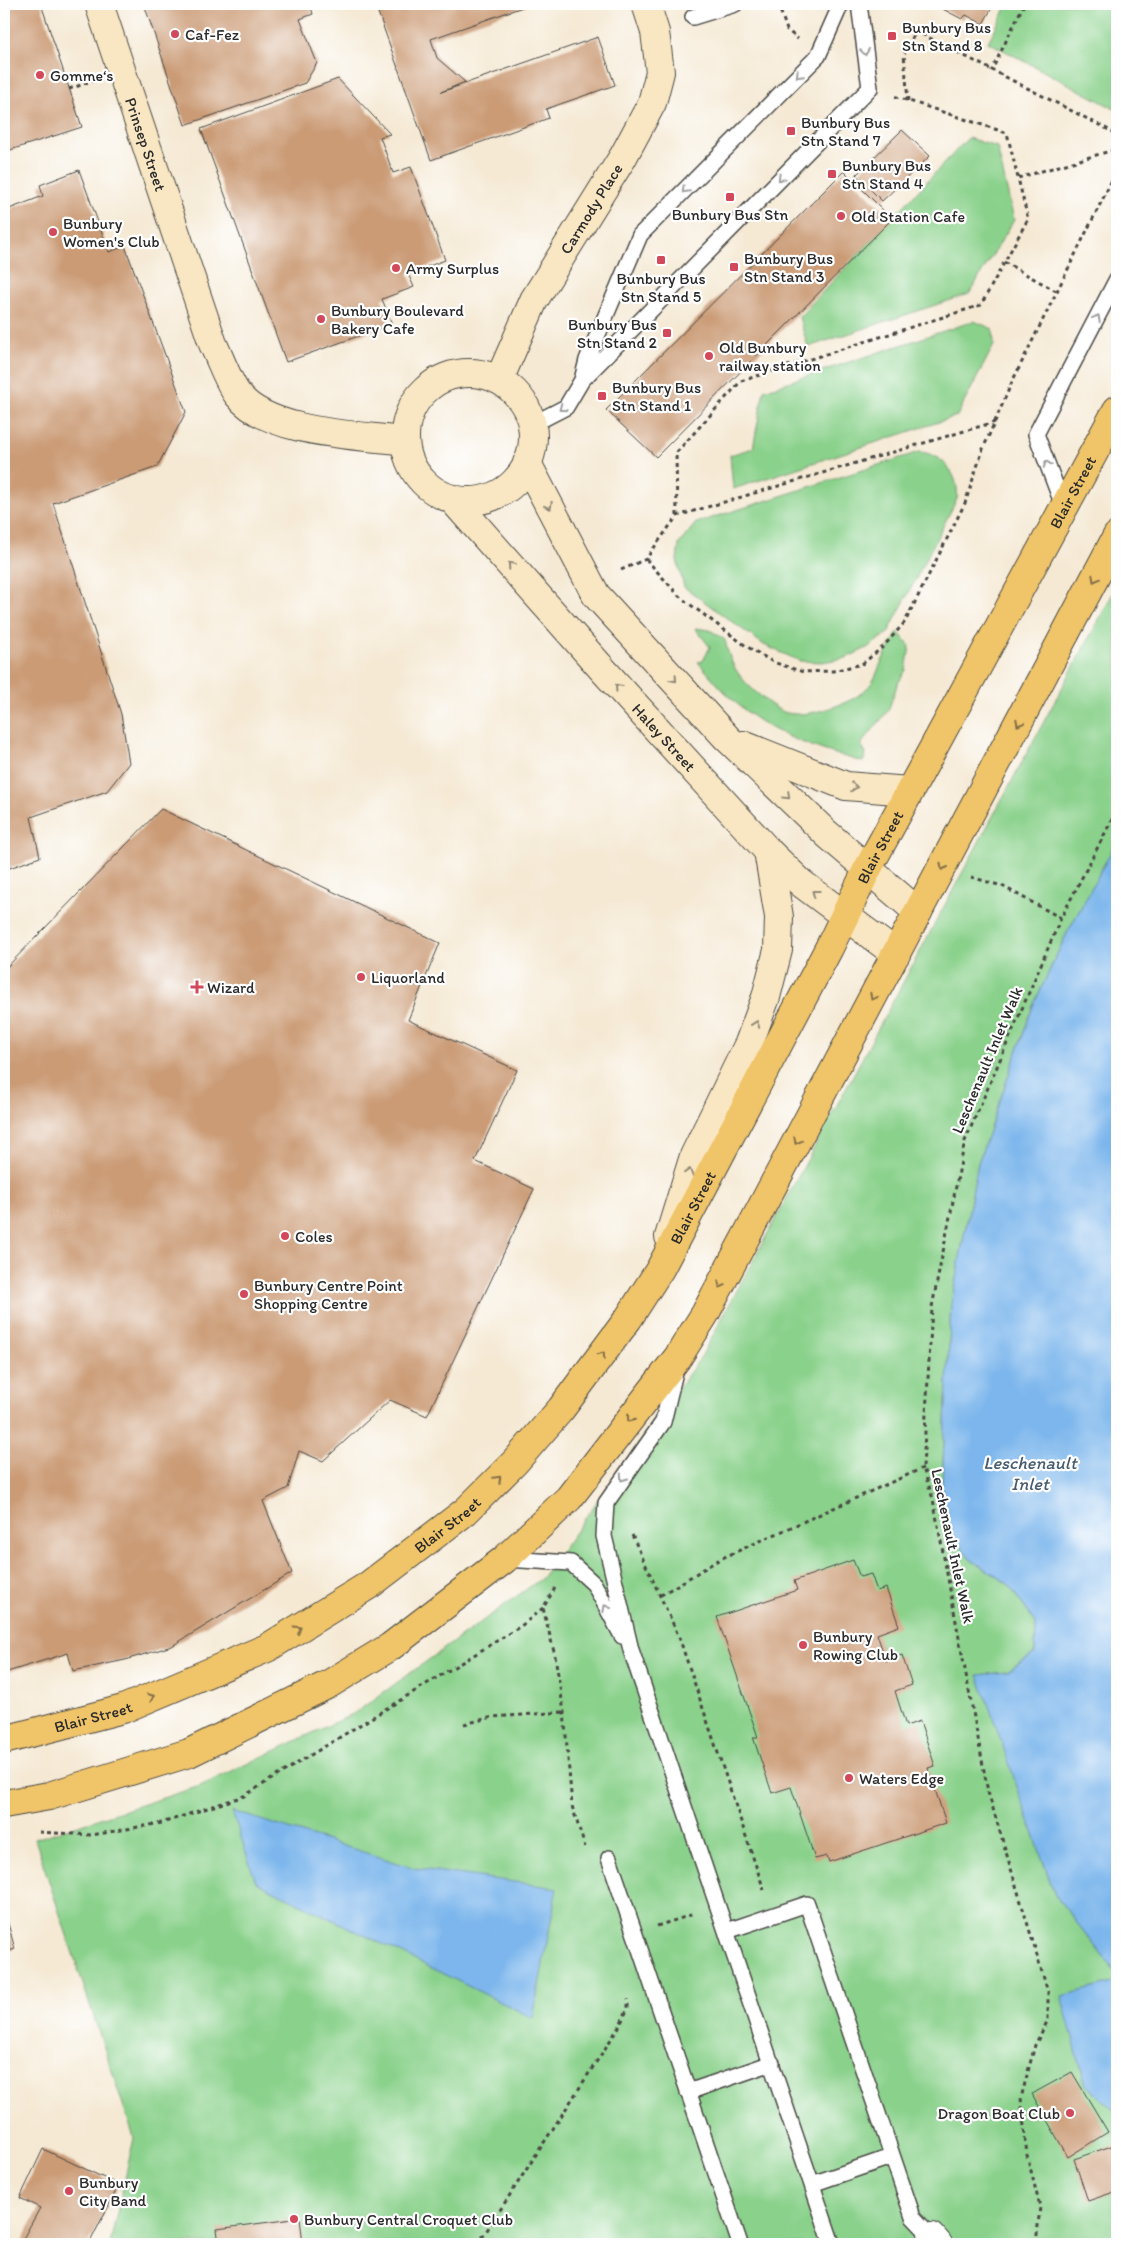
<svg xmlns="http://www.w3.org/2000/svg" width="1121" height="2248" viewBox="0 0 1121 2248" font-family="Itim,sans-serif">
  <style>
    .green { fill: #8ad18b; stroke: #5a7e5b }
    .water { fill: #7bb6ec; stroke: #53708c }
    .building { fill: #cb9b76 }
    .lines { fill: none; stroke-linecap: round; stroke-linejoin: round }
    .lane-casing { stroke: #494844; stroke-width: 18 }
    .street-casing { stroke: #494844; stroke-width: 30 }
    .secondary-casing { stroke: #494844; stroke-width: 30 }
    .primary-casing { stroke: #494844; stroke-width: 30 }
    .path { stroke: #494844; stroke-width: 3; stroke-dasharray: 4 4; stroke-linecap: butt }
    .lane { stroke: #fff; stroke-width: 15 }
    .street { stroke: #fff; stroke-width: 28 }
    .secondary { stroke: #f9e7c3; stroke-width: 28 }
    .primary { stroke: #f0c469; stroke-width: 28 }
    .oneway { stroke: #a0a0a0 }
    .oneway2 { stroke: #928977 }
    .oneway3 { stroke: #847047 }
    .poi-dot { fill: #d1495b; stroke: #fff; stroke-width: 2 }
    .labels { text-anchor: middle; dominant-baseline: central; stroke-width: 4.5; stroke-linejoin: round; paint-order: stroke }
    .poi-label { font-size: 16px; fill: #2b2b2b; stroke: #fff; text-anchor: start }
    .street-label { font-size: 16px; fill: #2b2b2b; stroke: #fff }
    .water-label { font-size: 18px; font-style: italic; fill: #475c6f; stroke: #fff }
  </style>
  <rect width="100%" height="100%" fill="#fff"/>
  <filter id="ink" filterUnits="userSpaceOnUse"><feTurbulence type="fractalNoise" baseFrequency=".02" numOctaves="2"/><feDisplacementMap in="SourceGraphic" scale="10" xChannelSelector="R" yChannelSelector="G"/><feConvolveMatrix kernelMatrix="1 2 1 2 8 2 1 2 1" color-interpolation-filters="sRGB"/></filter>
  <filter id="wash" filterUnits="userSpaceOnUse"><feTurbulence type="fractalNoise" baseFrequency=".0096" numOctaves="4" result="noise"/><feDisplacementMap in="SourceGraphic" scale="20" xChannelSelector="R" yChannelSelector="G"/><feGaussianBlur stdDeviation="1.12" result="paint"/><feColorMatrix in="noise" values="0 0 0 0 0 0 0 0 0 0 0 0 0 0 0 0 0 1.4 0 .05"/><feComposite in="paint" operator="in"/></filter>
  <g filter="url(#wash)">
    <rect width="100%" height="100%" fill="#f5e9d4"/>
    <!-- green -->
    <path class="green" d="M 1008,4 L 1117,4 L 1117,110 L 988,42 Z
      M 968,138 L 997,147 L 1014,220 L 969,294 L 808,347 L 799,317 Z
      M 974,321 L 993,329 L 994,345 L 957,416 L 733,489 L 730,455 L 753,448 L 764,390 Z
      M 919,452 C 943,453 960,476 957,499 L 888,633 L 867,648 L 846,658 L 822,662 L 800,661 L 764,645 L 684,587 L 677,560 L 679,544 L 696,523 Z
      M 1117,586 L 1117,841 L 1066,935 L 1033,1006 L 978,1163 L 951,1304 L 942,1483 L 970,1559 L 1007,1583 L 1036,1623 L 1035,1653 L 1007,1672 L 979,1675 L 1055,1895 L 1117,1974 L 1117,1982 L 1062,1996 L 1086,2085 L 1117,2113 L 1117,2244 L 110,2244 L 134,2138 L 35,1839 L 200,1786 L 355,1713 L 542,1578 L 701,1357 Z
      M 695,628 L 710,630 L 725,640 C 731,669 742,681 764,699 C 770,704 779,711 787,713 C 802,716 818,712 833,707 C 845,703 857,698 866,689 C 876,681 877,670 883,659 C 888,650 893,641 898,632 L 910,646 L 906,670 L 897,685 L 888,711 L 861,744 L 866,754 L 863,762 C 816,749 768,734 732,699 C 720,688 709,674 698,662 L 703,661 L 710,647 Z"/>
    <!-- water -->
    <path class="water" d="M 1117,841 L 1117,1974 L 1055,1895 L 978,1675 L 1007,1672 L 1035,1653 L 1036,1623 L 1007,1583 L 970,1559 L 948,1527 L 942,1483 L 951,1304 L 978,1163 L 1033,1006 L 1066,935 Z
      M 232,1811 L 414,1868 L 557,1888 L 533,2018 L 256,1882 Z
      M 1117,1982 L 1117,2113 L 1086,2085 L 1061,1996 Z"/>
    <g id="blocks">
      <!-- building -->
      <path class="building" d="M 12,4 L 41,4 L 82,127 L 4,152 L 4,7 Z
        M 144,4 L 310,4 L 313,14 L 300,19 L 317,63 L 305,83 L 185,125 Z
        M 375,4 L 531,4 L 431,39 L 437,58 L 465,82 L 441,92 L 598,37 L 615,85 L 546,109 L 549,118 L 431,160 Z
        M 933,4 L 994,4 L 983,24 L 966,15 L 962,19 Z
        M 338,79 L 390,134 L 380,137 L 393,173 L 411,167 L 445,260 L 408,274 L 414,287 L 382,299 L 392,324 L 286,362 L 201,129 Z
        M 902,130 L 930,156 L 882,201 L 856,175 Z
        M 79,170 L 109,252 L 125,246 L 186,412 L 157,467 L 53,503 L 121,714 L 129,763 L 107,791 L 31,817 L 40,857 L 4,870 L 4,211 L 43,196 L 40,185 Z
        M 844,171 L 892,219 L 656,457 L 606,410 Z
        M 161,809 L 440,943 L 408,1020 L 517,1070 L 475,1161 L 534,1189 L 427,1416 L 390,1400 L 323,1461 L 299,1451 L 288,1488 L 263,1501 L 292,1573 L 172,1646 L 125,1660 L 73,1671 L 68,1653 L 4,1673 L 4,970 Z
        M 853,1560 L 860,1577 L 871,1574 L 877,1591 L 886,1588 L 899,1626 L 877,1634 L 886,1661 L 902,1655 L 912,1685 L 895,1691 L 906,1726 L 920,1721 L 935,1766 L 928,1768 L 946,1823 L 829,1862 L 827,1856 L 815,1859 L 791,1787 L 772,1793 L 753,1737 L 758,1737 L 717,1617 L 797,1590 L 794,1581 Z
        M 4,1909 L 15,1949 L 4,1953 Z
        M 1072,2072 L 1108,2132 L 1068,2157 L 1032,2094 Z
        M 1117,2144 L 1117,2191 L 1088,2201 L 1074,2159 Z
        M 43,2149 L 119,2185 L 89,2244 L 20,2244 L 40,2208 L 20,2198 Z
        M 300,2218 L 303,2244 L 219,2244 L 217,2229 Z"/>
    </g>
  </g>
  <g filter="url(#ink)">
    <use href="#blocks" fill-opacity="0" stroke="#494844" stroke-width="1"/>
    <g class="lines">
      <defs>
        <path id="lane" d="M 693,17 L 735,4
          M 582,380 L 587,360 L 640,235 L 818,56 L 841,4
          M 531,425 L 566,407 L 582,380 L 870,88 L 859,4
          M 1064,508 L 1036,434 L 1117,279
          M 676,1368 L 663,1422 L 606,1503 L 604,1536 L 631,1650 L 832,2244
          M 505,1559 L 571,1563 L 594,1584 L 622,1636
          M 609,1858 L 740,2244
          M 727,1931 L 807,1904 L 913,2217 L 932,2237
          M 688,2092 L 772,2063
          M 812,2184 L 891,2157"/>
        <path id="street" d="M 932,2237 L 938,2244"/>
        <g id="secondary">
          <path id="s1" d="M 99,4 L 213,344 C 220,358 229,384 238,395 C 269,434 358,435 405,441"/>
          <circle cx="469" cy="437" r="64"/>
          <path id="s2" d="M 499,380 L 534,300 L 623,157 L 652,103 L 660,72 L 655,32 L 646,4"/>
          <path d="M 527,463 L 596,595 L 727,738 L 827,834 L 918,912"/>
          <path id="s3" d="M 452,499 L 605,672 L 768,851 L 801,883 L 896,954"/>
          <path d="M 743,745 L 846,786 L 909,791"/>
          <path d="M 669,1237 L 694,1156 L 749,1043 L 766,997 L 778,950 L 779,917 L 768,851"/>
        </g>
        <g id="primary">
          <path id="s4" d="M 4,1740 L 123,1709 L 267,1648 L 369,1585 L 466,1511 L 515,1462 L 561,1409 L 628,1319 L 660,1269 L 829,948 L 867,870 L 1117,410"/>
          <path d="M 4,1804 L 49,1796 L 189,1753 L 329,1684 L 390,1647 L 505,1559 L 569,1498 L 678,1357 L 705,1314 L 1117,536"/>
        </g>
      </defs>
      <!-- lane casing -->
      <use href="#lane" class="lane-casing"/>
      <!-- street casing -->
      <use href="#street" class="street-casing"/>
      <!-- secondary casing -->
      <use href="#secondary" class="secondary-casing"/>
      <!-- primary casing -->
      <use href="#primary" class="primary-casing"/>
      <!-- path -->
      <path class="path" d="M 778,4 L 787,30 L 798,39
        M 1024,4 L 992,70 L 1117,134
        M 69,89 L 93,81
        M 908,101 L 904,54 L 916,31 L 992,70
        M 1018,178 L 1117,149
        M 1004,262 L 1056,291
        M 677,516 L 676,453 L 741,381 L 981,305 L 1028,219 L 1007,133 L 894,96
        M 646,559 L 680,597 L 746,646 L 773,662 L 803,672 L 833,671 L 862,664 L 884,646 L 905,622 L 965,503 L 983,449 L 1012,382 L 1117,170
        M 621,570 L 646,559 L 677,516 L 995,422
        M 971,877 L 1002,886 L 1061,918
        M 632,1535 L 679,1637 L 764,1890
        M 555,1588 L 543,1608 L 555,1656 L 564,1712 L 572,1806 L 585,1847
        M 661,1595 L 720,1559 L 923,1468
        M 464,1724 L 493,1717 L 564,1712
        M 39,1832 L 92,1835 L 162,1823 L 244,1796 L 521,1626 L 543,1608
        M 657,1926 L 694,1914
        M 478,2244 L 619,2027 L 628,2008 L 628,1999
        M 1036,2244 L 1040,2207 L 1027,2155 L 1021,2098 L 1035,2045 L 1048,2020 L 1048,1992 L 988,1792 L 933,1499 L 923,1468 L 932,1307 L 965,1141 L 1061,918 L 1117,810"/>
      <!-- lane -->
      <use href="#lane" class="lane"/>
      <!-- street -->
      <use href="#street" class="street"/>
      <!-- secondary -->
      <use href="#secondary" class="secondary"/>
      <!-- primary -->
      <use href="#primary" class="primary"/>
    </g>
    <!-- one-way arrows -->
    <defs><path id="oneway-chevron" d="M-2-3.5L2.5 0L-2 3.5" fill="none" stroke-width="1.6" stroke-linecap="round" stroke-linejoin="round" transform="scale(1.25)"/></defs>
    <g class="oneway">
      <use href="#oneway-chevron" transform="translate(865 52) rotate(82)"/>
      <use href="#oneway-chevron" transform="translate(799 75) rotate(135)"/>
      <use href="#oneway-chevron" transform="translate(781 178) rotate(135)"/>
      <use href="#oneway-chevron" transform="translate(685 190) rotate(135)"/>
      <use href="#oneway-chevron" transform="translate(1097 318) rotate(-62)"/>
      <use href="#oneway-chevron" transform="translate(562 408) rotate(143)"/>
      <use href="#oneway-chevron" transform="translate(1047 464) rotate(-110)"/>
      <use href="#oneway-chevron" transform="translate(623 1478) rotate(125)"/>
      <use href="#oneway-chevron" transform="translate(606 1608) rotate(-118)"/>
    </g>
    <g class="oneway2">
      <use href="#oneway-chevron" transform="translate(549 506) rotate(62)"/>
      <use href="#oneway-chevron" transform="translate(511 565) rotate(-131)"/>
      <use href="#oneway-chevron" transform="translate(674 679) rotate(48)"/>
      <use href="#oneway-chevron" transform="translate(618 687) rotate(-132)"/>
      <use href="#oneway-chevron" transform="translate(854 787) rotate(5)"/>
      <use href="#oneway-chevron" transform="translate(787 796) rotate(44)"/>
      <use href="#oneway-chevron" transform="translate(815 893) rotate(-143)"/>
      <use href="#oneway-chevron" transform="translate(756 1024) rotate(-70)"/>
      <use href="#oneway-chevron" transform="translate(689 1172) rotate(-73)"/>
    </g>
    <g class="oneway3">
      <use href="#oneway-chevron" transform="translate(1095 579) rotate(118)"/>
      <use href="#oneway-chevron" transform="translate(1019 723) rotate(118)"/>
      <use href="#oneway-chevron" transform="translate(943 867) rotate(120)"/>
      <use href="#oneway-chevron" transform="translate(873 997) rotate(118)"/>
      <use href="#oneway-chevron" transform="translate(797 1141) rotate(118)"/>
      <use href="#oneway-chevron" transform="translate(721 1285) rotate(118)"/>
      <use href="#oneway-chevron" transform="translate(602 1355) rotate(-53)"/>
      <use href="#oneway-chevron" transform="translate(630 1419) rotate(128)"/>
      <use href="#oneway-chevron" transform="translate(498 1479) rotate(-45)"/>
      <use href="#oneway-chevron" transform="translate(298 1629) rotate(-32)"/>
      <use href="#oneway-chevron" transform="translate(151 1697) rotate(-23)"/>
    </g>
  </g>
  <!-- markers -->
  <g class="poi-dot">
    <circle cx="175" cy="34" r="5"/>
    <rect x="887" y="31" width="10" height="10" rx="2.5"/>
    <circle cx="40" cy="75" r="5"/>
    <rect x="786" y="126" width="10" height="10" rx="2.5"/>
    <rect x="827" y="169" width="10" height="10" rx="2.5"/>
    <rect x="725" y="192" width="10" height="10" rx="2.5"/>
    <circle cx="841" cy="216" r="5"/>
    <circle cx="53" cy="232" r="5"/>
    <rect x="656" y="255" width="10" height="10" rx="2.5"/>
    <rect x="729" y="262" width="10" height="10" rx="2.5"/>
    <circle cx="396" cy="268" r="5"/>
    <circle cx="321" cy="319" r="5"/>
    <rect x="662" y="328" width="10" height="10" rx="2.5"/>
    <circle cx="709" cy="356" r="5"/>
    <rect x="597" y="391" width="10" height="10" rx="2.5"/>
    <circle cx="361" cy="977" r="5"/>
    <path d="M194.5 979.5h5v5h5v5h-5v5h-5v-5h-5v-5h5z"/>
    <circle cx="285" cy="1236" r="5"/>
    <circle cx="244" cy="1294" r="5"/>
    <circle cx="803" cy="1645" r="5"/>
    <circle cx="849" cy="1778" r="5"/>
    <circle cx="1070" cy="2113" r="5"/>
    <circle cx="69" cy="2191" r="5"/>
    <circle cx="294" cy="2219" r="5"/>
  </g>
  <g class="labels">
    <!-- poi labels -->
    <g class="poi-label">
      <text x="902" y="27">Bunbury Bus<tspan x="902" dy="18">Stn Stand 8</tspan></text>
      <text x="185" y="34">Caf-Fez</text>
      <text x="50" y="75">Gomme‘s</text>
      <text x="801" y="122">Bunbury Bus<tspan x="801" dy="18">Stn Stand 7</tspan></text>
      <text x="842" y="165">Bunbury Bus<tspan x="842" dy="18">Stn Stand 4</tspan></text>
      <text x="730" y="214" text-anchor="middle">Bunbury Bus Stn</text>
      <text x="851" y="216">Old Station Cafe</text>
      <text x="63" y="223">Bunbury<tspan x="63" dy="18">Women's Club</tspan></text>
      <text x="744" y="258">Bunbury Bus<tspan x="744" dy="18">Stn Stand 3</tspan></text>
      <text x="406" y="268">Army Surplus</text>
      <text x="661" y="278" text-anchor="middle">Bunbury Bus<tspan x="661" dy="18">Stn Stand 5</tspan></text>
      <text x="331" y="310">Bunbury Boulevard<tspan x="331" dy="18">Bakery Cafe</tspan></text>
      <text x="657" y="324" text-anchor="end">Bunbury Bus<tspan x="657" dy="18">Stn Stand 2</tspan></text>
      <text x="719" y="347">Old Bunbury<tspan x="719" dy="18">railway station</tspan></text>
      <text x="612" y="387">Bunbury Bus<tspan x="612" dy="18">Stn Stand 1</tspan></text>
      <text x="371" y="977">Liquorland</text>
      <text x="207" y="987">Wizard</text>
      <text x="295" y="1236">Coles</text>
      <text x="254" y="1285">Bunbury Centre Point<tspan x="254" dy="18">Shopping Centre</tspan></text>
      <text x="813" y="1636">Bunbury<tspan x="813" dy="18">Rowing Club</tspan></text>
      <text x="859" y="1778">Waters Edge</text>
      <text x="1060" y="2113" text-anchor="end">Dragon Boat Club</text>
      <text x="79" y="2182">Bunbury<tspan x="79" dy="18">City Band</tspan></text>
      <text x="304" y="2219">Bunbury Central Croquet Club</text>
    </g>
    <!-- street labels -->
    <g class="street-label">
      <text stroke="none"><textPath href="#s1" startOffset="148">Prinsep Street</textPath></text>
      <text stroke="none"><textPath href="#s2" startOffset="195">Carmody Place</textPath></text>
      <text stroke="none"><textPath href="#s4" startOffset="1712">Blair Street</textPath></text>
      <text stroke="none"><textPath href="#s3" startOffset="319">Haley Street</textPath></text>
      <text stroke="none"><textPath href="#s4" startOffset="1308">Blair Street</textPath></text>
      <text transform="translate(987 1060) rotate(-67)">Leschenault Inlet Walk</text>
      <text stroke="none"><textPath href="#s4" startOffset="902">Blair Street</textPath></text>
      <text stroke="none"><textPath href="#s4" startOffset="498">Blair Street</textPath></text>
      <text transform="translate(953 1546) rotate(78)">Leschenault Inlet Walk</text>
      <text stroke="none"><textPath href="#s4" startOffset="92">Blair Street</textPath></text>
    </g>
    <!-- water labels -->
    <g class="water-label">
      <text x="1030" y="1463">Leschenault<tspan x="1030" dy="21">Inlet</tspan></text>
    </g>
  </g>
  <!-- margin -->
  <rect width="1121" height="2248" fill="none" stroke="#fff" stroke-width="20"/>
</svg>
